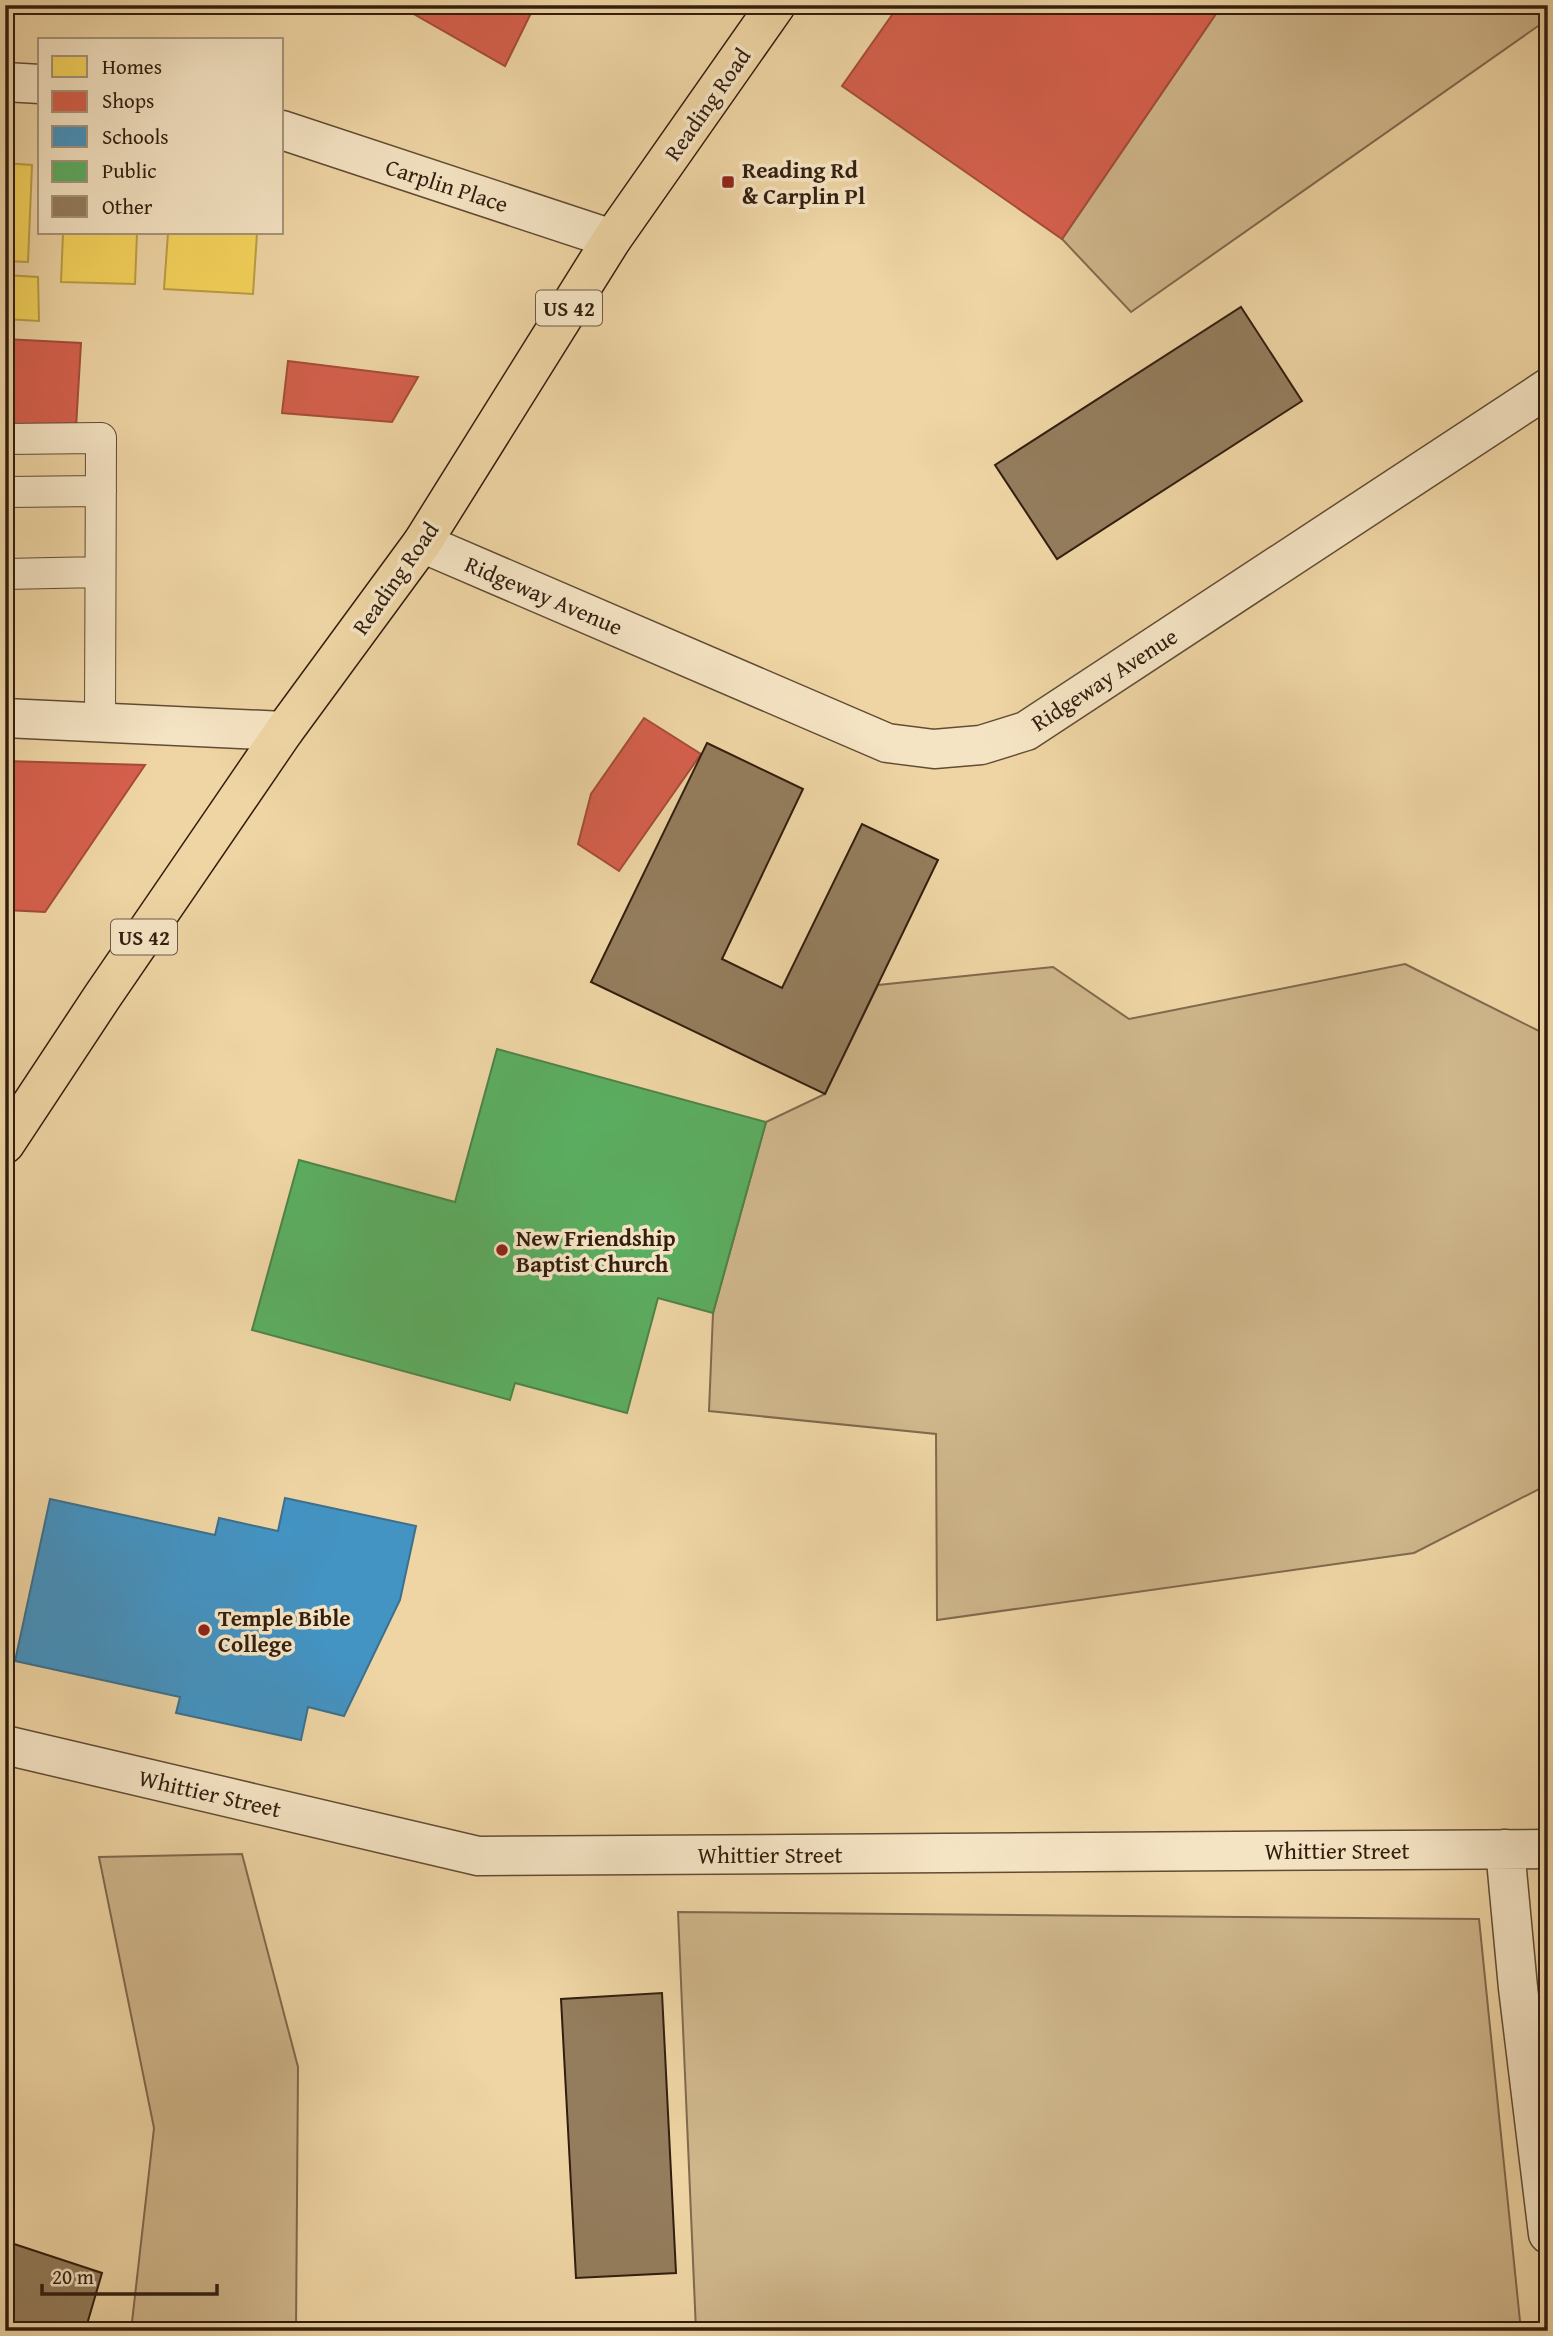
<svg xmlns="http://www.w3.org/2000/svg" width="1553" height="2336" viewBox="0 0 1553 2336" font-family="'Gentium Book Plus',serif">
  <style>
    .green { fill: #cfb68b; stroke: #806a4e; stroke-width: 2 }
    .homes { fill: #f6d55c; stroke: #bb9e45; stroke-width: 2 }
    .shops { fill: #d6604d; stroke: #a54c3b; stroke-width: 2 }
    .schools { fill: #4393c3; stroke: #3e708d; stroke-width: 2 }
    .public { fill: #5aae61; stroke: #4e8349; stroke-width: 2 }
    .building { fill: #947d5d; stroke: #321e10; stroke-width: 2 }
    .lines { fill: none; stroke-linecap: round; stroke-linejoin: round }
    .service-casing { stroke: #614c35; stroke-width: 32 }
    .minor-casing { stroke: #614c35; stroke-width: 41 }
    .primary-casing { stroke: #321e10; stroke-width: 41 }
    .service { stroke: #f5e4c4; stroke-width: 30 }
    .minor { stroke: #f5e4c4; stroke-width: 38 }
    .primary { stroke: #efd5a4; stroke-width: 38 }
    .poi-dot { fill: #8f2418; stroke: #f5e4c4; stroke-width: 2.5 }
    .labels { text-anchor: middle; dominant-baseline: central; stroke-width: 7; stroke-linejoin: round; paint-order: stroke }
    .shield { fill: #f5e4c4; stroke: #6c5946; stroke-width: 2 }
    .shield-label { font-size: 21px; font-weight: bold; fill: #321e10 }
    .street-label { font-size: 23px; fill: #321e10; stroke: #f5e4c4 }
    .poi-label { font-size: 23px; font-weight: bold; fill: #321e10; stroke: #f5e4c4; text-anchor: start }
  </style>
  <rect width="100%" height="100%" fill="#efd5a4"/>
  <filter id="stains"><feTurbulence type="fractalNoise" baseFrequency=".00286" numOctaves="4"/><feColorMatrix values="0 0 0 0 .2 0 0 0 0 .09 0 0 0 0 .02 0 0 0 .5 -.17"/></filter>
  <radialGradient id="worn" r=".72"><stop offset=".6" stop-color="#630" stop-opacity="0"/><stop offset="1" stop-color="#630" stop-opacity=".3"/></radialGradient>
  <!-- green -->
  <path class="green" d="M 1222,5 L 1548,5 L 1548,19 L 1131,312 L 1062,239 Z
    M 1405,964 L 1545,1034 L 1548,1032 L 1547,1485 L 1414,1553 L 937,1620 L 936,1434 L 709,1411 L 713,1313 L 766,1122 L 825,1094 L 878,985 L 1053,967 L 1129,1019 Z
    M 242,1854 L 298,2067 L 296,2331 L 131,2331 L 154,2128 L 99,1857 Z
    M 678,1912 L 1479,1919 L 1521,2331 L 696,2331 Z"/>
  <!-- homes -->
  <path class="homes" d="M 5,163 L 32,165 L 28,262 L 5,261 Z
    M 63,233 L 137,233 L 135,284 L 61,282 Z
    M 168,233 L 257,233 L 253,294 L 164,289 Z
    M 5,275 L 38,277 L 39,321 L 5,319 Z"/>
  <!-- shops -->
  <path class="shops" d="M 398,5 L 535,5 L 505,66 Z
    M 899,5 L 1222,5 L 1062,239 L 842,86 Z
    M 5,339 L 81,343 L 76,428 L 5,425 Z
    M 288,361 L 418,377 L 392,422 L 282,413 Z
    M 644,718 L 701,754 L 619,871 L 578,844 L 591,794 Z
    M 5,761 L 145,765 L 45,912 L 5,910 Z"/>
  <!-- schools -->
  <path class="schools" d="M 285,1498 L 416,1526 L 400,1600 L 344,1716 L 308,1707 L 301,1740 L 176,1713 L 180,1697 L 15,1661 L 50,1499 L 215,1535 L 219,1518 L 278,1531 Z"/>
  <!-- public -->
  <path class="public" d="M 497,1049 L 766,1122 L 713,1313 L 658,1298 L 627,1413 L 515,1383 L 510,1400 L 252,1330 L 299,1160 L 455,1202 Z"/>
  <!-- building -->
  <path class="building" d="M 1241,307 L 1302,401 L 1057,559 L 995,465 Z
    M 707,743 L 803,789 L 722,959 L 782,988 L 862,824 L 938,860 L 825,1094 L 591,982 Z
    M 662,1993 L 676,2273 L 576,2278 L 561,1999 Z
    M 5,2241 L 102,2273 L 85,2331 L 5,2331 Z"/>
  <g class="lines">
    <defs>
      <path id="service" d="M 5,439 L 101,438 L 100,722
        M 5,492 L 101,491
        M 5,574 L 100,572"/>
      <path id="minor" d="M 5,82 L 40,84
        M 282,130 L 612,239
        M 422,543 L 887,743 L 934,749 L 981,745 L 1026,731 L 1548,388
        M 5,718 L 284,731
        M 5,1745 L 478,1856 L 1548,1849
        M 1505,1849 L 1518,1988 L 1548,2234"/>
      <path id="primary" d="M 5,1144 L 102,997 L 284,731 L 422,543 L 612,239 L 776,5"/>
    </defs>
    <!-- service casing -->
    <use href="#service" class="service-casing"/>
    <!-- minor casing -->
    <use href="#minor" class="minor-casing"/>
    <!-- primary casing -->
    <use href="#primary" class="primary-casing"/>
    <!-- service -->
    <use href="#service" class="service"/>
    <!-- minor -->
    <use href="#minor" class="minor"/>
    <!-- primary -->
    <use href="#primary" class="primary"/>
  </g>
  <!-- markers -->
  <g class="poi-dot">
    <rect x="721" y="175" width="14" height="14" rx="3.5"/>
    <circle cx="502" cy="1250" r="7"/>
    <circle cx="204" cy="1630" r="7"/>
  </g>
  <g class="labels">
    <!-- shield labels -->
    <g class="shield">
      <rect x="536" y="290.5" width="66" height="35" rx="5"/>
      <rect x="111" y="919.5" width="66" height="35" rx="5"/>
    </g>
    <g class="shield-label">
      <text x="569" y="308">US 42</text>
      <text x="144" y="937">US 42</text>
    </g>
    <!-- street labels -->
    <g class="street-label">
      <text transform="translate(707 104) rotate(-55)">Reading Road</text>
      <text transform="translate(447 185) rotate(18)">Carplin Place</text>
      <text transform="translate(395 578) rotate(-55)">Reading Road</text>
      <text transform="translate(544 595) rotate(23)">Ridgeway Avenue</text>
      <text transform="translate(1104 679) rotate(-33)">Ridgeway Avenue</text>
      <text transform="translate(210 1793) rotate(13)">Whittier Street</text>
      <text x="1337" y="1850">Whittier Street</text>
      <text x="770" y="1854">Whittier Street</text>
    </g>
    <!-- poi labels -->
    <g class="poi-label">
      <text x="742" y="169">Reading Rd<tspan x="742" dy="26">&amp; Carplin Pl</tspan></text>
      <text x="516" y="1237">New Friendship<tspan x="516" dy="26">Baptist Church</tspan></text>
      <text x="218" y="1617">Temple Bible<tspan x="218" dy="26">College</tspan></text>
    </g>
  </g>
  <!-- margin -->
  <rect width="1553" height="2336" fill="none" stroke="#efd5a4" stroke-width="28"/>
  <rect x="7" y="7" width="1539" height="2322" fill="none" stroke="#321e10" stroke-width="3.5"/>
  <rect x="14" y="14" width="1525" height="2308" fill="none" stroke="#321e10" stroke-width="2"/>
  <!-- legend -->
  <rect x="38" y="38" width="245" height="196" fill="#f5e4c4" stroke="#a7957c" stroke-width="2"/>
  <rect x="52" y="56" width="35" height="21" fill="#f6d55c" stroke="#a7957c" stroke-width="2"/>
  <text x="102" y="74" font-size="21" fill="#321e10">Homes</text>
  <rect x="52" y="91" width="35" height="21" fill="#d6604d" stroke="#a7957c" stroke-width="2"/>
  <text x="102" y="108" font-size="21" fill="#321e10">Shops</text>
  <rect x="52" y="126" width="35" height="21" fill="#4393c3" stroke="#a7957c" stroke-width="2"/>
  <text x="102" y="144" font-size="21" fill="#321e10">Schools</text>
  <rect x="52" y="161" width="35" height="21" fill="#5aae61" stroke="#a7957c" stroke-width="2"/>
  <text x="102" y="178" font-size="21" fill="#321e10">Public</text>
  <rect x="52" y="196" width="35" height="21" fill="#947d5d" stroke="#a7957c" stroke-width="2"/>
  <text x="102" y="214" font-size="21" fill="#321e10">Other</text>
  <!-- scale -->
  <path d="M42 2284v10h175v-10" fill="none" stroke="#321e10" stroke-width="3.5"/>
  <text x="52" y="2284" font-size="21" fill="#321e10" stroke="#f5e4c4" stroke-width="5" paint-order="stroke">20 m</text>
  <rect width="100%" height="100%" filter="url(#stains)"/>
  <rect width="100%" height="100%" fill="url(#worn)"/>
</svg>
